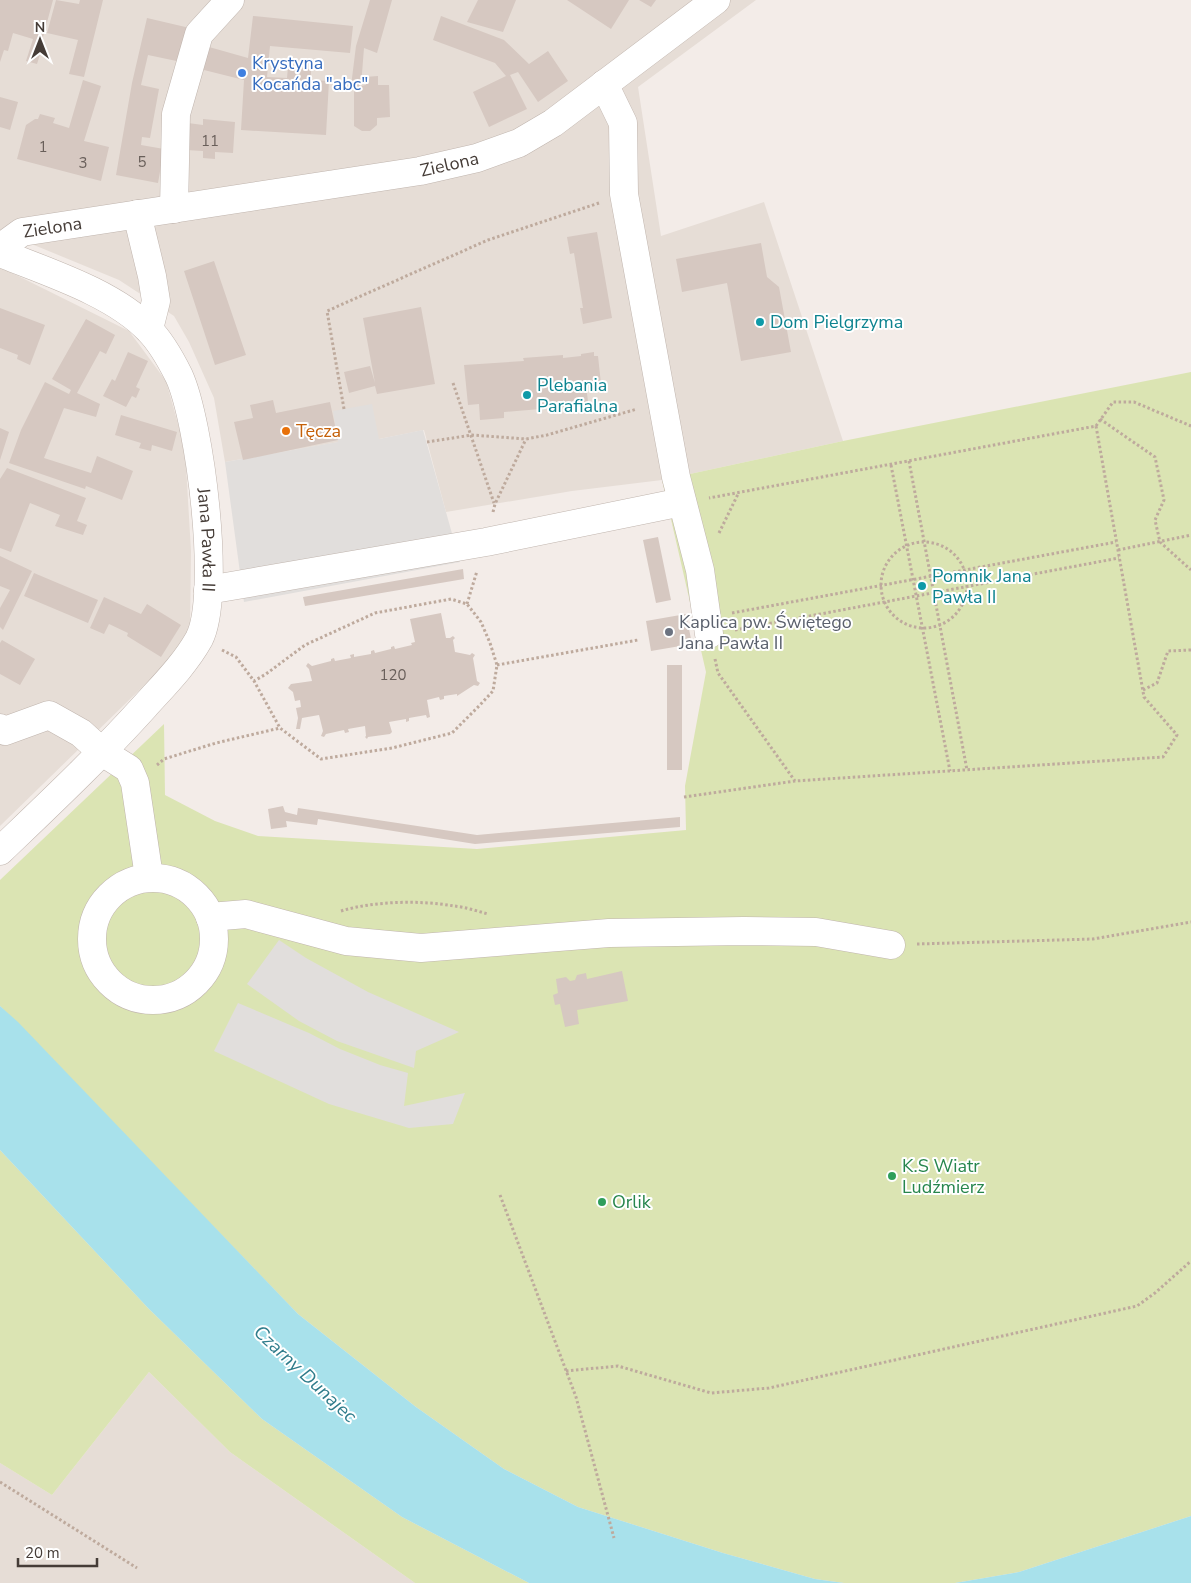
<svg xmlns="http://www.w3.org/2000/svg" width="1191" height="1583" viewBox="0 0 1191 1583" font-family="'Nunito Sans',sans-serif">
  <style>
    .residential { fill: #e6ddd6 }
    .green { fill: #dbe4b3 }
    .parking { fill: #e1dedc }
    .water { fill: #a8e1eb }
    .building { fill: #d6c8c1 }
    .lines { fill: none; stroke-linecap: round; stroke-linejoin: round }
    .minor-casing { stroke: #c0b5ae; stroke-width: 29 }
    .path { stroke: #beaa9d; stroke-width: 3; stroke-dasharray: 2.5 2.5; stroke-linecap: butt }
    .minor { stroke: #fff; stroke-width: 28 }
    .shop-dot { fill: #3f7fe0; stroke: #fff; stroke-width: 2 }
    .culture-dot { fill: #0f9aa8; stroke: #fff; stroke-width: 2 }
    .food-dot { fill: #e8710a; stroke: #fff; stroke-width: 2 }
    .worship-dot { fill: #6b7280; stroke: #fff; stroke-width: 2 }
    .leisure-dot { fill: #2e9e5b; stroke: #fff; stroke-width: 2 }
    .labels { text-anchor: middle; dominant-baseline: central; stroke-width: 4; stroke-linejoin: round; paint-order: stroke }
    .number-label { font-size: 15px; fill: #695f5a }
    .shop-label { font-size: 18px; fill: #366cbe; stroke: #fff; text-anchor: start }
    .street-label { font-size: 18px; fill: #453c37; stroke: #fff }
    .culture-label { font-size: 18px; fill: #0d838f; stroke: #fff; text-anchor: start }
    .food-label { font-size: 18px; fill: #c56008; stroke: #fff; text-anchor: start }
    .worship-label { font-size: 18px; fill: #5b616d; stroke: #fff; text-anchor: start }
    .leisure-label { font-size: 18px; fill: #27864d; stroke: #fff; text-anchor: start }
    .water-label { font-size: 19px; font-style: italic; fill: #2f7c8b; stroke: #fff }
  </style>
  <rect width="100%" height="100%" fill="#f3ece8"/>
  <!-- residential -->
  <path class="residential" d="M 0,0 L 756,0 L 638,87 L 661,236 L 764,202 L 843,441 L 662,480 L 572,491 L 446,512 L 424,430 L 379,439 L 339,442 L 225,462 L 214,398 L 189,342 L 174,316 L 119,280 L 0,231 Z
    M 0,267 L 129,331 L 166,381 L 185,449 L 191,551 L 190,630 L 164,666 L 0,826 Z
    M 149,1372 L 230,1452 L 415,1583 L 0,1583 L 0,1463 L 52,1495 Z"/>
  <!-- green -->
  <path class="green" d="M 1191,372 L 1191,1516 L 1019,1572 L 955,1583 L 844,1583 L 815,1579 L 723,1553 L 578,1507 L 504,1469 L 416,1407 L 298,1314 L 0,1006 L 0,880 L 164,724 L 165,795 L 215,821 L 258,836 L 477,849 L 686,830 L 685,786 L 706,672 L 662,480 L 843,441 Z
    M 0,1150 L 148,1308 L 262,1419 L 402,1517 L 529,1583 L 415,1583 L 230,1452 L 149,1372 L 52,1495 L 0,1463 Z"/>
  <!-- parking -->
  <path class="parking" d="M 372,404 L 379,439 L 423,430 L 460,562 L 244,602 L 225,462 L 338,442 L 333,411 Z
    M 279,940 L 306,958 L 368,992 L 459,1032 L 416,1051 L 414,1068 L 337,1041 L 299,1021 L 247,984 Z
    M 238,1003 L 309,1033 L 340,1049 L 380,1065 L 408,1073 L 404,1106 L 465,1093 L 453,1124 L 409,1128 L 329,1104 L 214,1051 Z"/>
  <!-- water -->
  <path class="water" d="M 0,1006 L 18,1022 L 298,1314 L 416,1407 L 504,1469 L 578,1507 L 723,1553 L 815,1579 L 844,1583 L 529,1583 L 402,1517 L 262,1419 L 148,1308 L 0,1150 Z
    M 1191,1516 L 1191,1583 L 955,1583 L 1019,1572 Z"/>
  <!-- building -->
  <path class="building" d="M 0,0 L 53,0 L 42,41 L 44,42 L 37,64 L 26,61 L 33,39 L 13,33 L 8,51 L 4,50 L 0,62 Z
    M 56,0 L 79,4 L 80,0 L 103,0 L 84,77 L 69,74 L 78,40 L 47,33 Z
    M 370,0 L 392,0 L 377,53 L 364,48 L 361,86 L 366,85 L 365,77 L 378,76 L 378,85 L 389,85 L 390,117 L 377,118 L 377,125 L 370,131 L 362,131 L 354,126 L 354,86 L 351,86 L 356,46 Z
    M 478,0 L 516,0 L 503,32 L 467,22 Z
    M 567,0 L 629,0 L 611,29 Z
    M 639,0 L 656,0 L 651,7 Z
    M 253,16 L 353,26 L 350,53 L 270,46 L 267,77 L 287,78 L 288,67 L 311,69 L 311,80 L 329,81 L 326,135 L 241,130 L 244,80 L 196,68 L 202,45 L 248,58 Z
    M 441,16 L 504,40 L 529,64 L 548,51 L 568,81 L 538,102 L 518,72 L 510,75 L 527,109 L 489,127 L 473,92 L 506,76 L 495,63 L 433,40 Z
    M 147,18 L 194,29 L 186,63 L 148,55 L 141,85 L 159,89 L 150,138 L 142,137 L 141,145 L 164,149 L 158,183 L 116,175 L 132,83 Z
    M 83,80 L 101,86 L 84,141 L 109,147 L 101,181 L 17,159 L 26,125 L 35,119 L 38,119 L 40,114 L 55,118 L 53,123 L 69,128 Z
    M 0,97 L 18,102 L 10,130 L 0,127 Z
    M 203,119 L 235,122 L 233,153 L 215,152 L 215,159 L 203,158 L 203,151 L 186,150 L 188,123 L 203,125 Z
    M 597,232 L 612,318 L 583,324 L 580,308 L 583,308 L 574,253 L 570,254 L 567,237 Z
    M 761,243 L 767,277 L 779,287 L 791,352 L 741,361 L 727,283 L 682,292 L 676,259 Z
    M 214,261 L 246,355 L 215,365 L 184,271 Z
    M 421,307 L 435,384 L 377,394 L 375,386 L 349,393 L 344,372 L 370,366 L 375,383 L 363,318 Z
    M 0,308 L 45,325 L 30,365 L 17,359 L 18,355 L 0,348 Z
    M 86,319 L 115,335 L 106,354 L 100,351 L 77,393 L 100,404 L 96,417 L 64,408 L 44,458 L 91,473 L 97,456 L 133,471 L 122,500 L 86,486 L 85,489 L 9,463 L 21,430 L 45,382 L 69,394 L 71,390 L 52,379 Z
    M 128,352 L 148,361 L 136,387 L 140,389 L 136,398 L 132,396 L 126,407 L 103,396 L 112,379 L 115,381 Z
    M 594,352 L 594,356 L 598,356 L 601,384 L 586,385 L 589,410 L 565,412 L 564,407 L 504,412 L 504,418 L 480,420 L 479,404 L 468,405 L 464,365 L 524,361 L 523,358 L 563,355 L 563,358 L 581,356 L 581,354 Z
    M 273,400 L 276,413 L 330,402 L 338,440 L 243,460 L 234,422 L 253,418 L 250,405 Z
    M 121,415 L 177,432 L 172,451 L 152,445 L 151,451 L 139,448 L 141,443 L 115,435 Z
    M 0,428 L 9,432 L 0,460 Z
    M 7,468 L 86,498 L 77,521 L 87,525 L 83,535 L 55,526 L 60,515 L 30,503 L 11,552 L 0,548 L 0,479 Z
    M 658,537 L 671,600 L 656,603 L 643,540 Z
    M 0,556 L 32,571 L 3,630 L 0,627 L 0,608 L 10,590 L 0,586 Z
    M 463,569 L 464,579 L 305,606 L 303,597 Z
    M 34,573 L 98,600 L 88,623 L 24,596 Z
    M 104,597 L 141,614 L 147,604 L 181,625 L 161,657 L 127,636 L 128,633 L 109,624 L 104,634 L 90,628 Z
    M 441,613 L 446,638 L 450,638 L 453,636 L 455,638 L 453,640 L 455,652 L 470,655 L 472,653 L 475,655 L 473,658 L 477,681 L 480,683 L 478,686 L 474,685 L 457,696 L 457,694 L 444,696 L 444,699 L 440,700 L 439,697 L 427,700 L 430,717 L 427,718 L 426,715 L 409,718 L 409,721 L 406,722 L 406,719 L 389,722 L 392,732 L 390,734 L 368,737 L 367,739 L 365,737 L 366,736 L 365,726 L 348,729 L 349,732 L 345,733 L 344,730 L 326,734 L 324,737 L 321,736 L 323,731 L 319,715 L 302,718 L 300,729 L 296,729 L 298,718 L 296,708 L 301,707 L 300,700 L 295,701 L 293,692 L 288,688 L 291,684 L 312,681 L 309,669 L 306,666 L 308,663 L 312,666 L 331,661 L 331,659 L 334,658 L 335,661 L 351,658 L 350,655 L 354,654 L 354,657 L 371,654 L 371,651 L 374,650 L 375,653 L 391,649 L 391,647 L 394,646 L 395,649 L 412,645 L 411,643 L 415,642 L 410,619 Z
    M 686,614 L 692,644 L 651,651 L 646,621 Z
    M 2,640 L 35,659 L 20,685 L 0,674 L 0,643 Z
    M 667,665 L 682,665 L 682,770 L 667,770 Z
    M 283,806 L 285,812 L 297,815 L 298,808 L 477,835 L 680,817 L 680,827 L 475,844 L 318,819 L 317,825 L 286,821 L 287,827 L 271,829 L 268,809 Z
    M 622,971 L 628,1001 L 577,1010 L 579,1024 L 565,1027 L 560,1004 L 555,1005 L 553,995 L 558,993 L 556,979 L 566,977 L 570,981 L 575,980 L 577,975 L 586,973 L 587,979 Z"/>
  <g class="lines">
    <defs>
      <g id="minor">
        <path d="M 604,84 L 623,123 L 624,194 L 676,477 L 700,570 L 709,634"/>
        <path d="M 174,209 L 176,114 L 199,34 L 230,0"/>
        <path d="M 137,214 L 152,276 L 156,301 L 149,329"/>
        <path id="s1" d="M 0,248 L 22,232 L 420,171 L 477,158 L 519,143 L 553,123 L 716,0"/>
        <path id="s2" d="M 0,253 C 47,272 114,293 149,330 C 162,343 171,360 179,376 C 200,422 222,595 199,639 C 185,664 164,685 145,706 C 99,757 49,804 0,851"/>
        <path d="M 208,590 L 486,542 L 682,502"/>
        <path d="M 0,728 L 5,731 L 49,715 L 81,733 L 102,752 L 129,769 L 135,783 L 149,877"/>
        <circle cx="153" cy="939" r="61"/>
        <path d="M 210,917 L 246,914 L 346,941 L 421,948 L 609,933 L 744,931 L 816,932 L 891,945"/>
      </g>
    </defs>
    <!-- minor casing -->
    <use href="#minor" class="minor-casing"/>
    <!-- path -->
    <path class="path" d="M 453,383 L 494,503
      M 344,409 L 327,311 L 488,240 L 599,203
      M 1100,419 L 1155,457 L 1164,500 L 1155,520 L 1160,542 L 1191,570
      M 1096,426 L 1113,402 L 1134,402 L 1191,426
      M 427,442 L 472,435 L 526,439 L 547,435 L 637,409
      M 909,461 L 967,770
      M 891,465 L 950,771
      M 493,512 L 495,504 L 526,439
      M 719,533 L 738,494
      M881 585a43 43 0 1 1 86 0a43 43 0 1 1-86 0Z
      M 1118,550 L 1191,535
      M 467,604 L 477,571
      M 732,613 L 1116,542
      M 735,630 L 1119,558
      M 222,650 L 236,657 L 254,681 L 280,728 L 321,759 L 392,748 L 452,733 L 479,706 L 493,691 L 497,665 L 490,643 L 481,622 L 467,604 L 451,599 L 375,613 L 305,645 L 266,674 L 254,681
      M 715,659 L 718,673 L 795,781
      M 497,665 L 638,640
      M 1143,690 L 1157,683 L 1168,651 L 1191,650
      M 157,765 L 164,759 L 216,743 L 280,728
      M 684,797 L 795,781 L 1163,757 L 1177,735 L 1144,697 L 1096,426 L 709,498
      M 341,911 C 374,901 420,900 454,906 C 465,907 477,911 488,914
      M 917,944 L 1093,939 L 1191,922
      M 500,1195 L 576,1397 L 614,1538
      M 566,1371 L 618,1366 L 711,1393 L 769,1388 L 1137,1306 L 1155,1293 L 1191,1261
      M 0,1482 L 137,1568"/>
    <!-- minor -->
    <use href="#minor" class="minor"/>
  </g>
  <!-- markers -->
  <circle class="shop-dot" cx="242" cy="73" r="5"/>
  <g class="culture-dot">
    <circle cx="760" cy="322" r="5"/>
    <circle cx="527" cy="395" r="5"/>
    <circle cx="922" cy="586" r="5"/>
  </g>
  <circle class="food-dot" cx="286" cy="431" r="5"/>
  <circle class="worship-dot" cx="669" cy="632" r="5"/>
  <g class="leisure-dot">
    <circle cx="892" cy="1176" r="5"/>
    <circle cx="602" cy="1202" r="5"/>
  </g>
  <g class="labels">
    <!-- number labels -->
    <g class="number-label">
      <text x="210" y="141">11</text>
      <text x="43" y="147">1</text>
      <text x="142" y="162">5</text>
      <text x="83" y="163">3</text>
      <text x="393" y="675">120</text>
    </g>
    <!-- shop labels -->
    <g class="shop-label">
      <text x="252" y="63">Krystyna<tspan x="252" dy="21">Kocańda "abc"</tspan></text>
    </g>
    <!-- street labels -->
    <g class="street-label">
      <text stroke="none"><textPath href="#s1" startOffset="460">Zielona</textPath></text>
      <text stroke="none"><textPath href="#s1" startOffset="58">Zielona</textPath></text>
      <text stroke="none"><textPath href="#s2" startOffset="391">Jana Pawła II</textPath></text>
    </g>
    <!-- culture labels -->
    <g class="culture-label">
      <text x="770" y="322">Dom Pielgrzyma</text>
      <text x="537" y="385">Plebania<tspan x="537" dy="21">Parafialna</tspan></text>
      <text x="932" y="576">Pomnik Jana<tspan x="932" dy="21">Pawła II</tspan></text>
    </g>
    <!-- food labels -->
    <g class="food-label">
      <text x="296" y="431">Tęcza</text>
    </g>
    <!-- worship labels -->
    <g class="worship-label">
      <text x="679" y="622">Kaplica pw. Świętego<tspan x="679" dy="21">Jana Pawła II</tspan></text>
    </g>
    <!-- leisure labels -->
    <g class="leisure-label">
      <text x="902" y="1166">K.S Wiatr<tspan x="902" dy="21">Ludźmierz</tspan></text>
      <text x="612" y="1202">Orlik</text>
    </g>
    <!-- water labels -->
    <g class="water-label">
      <text transform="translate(305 1374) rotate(43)">Czarny Dunajec</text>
    </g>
  </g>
  <!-- north arrow -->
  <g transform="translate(40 40)" stroke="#ffffff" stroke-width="4" paint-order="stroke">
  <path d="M0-4L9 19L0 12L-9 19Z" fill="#453c37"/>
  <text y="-8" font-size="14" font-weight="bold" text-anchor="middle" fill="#453c37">N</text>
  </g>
  <!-- scale -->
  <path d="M18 1558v8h79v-8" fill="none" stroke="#453c37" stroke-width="2.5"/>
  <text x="25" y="1558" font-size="15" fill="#453c37" stroke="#ffffff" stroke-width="4" paint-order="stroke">20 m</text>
</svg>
